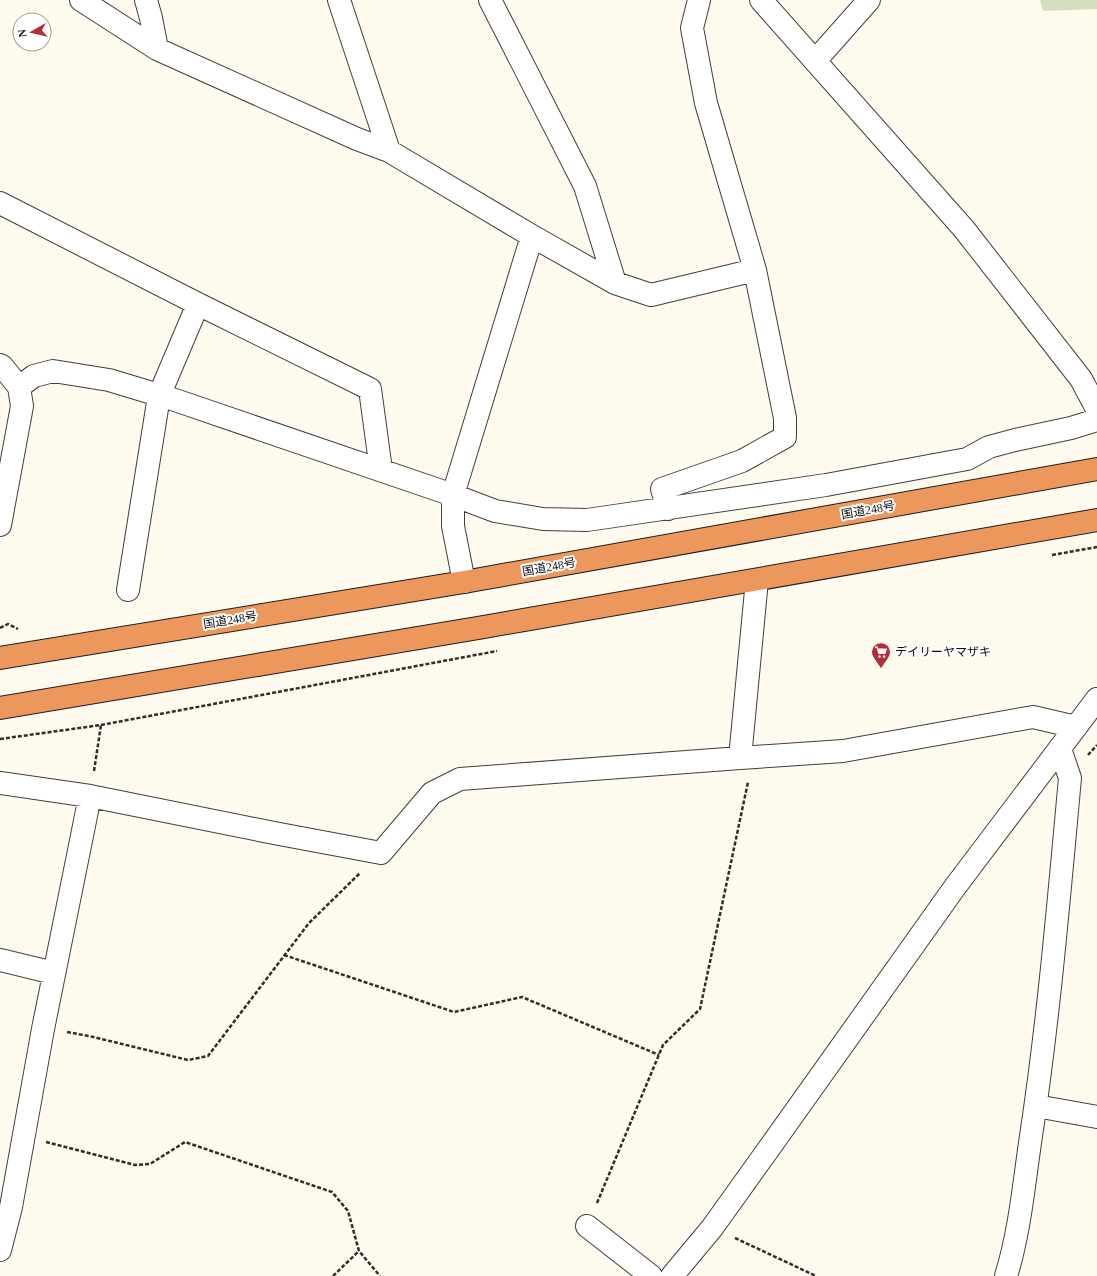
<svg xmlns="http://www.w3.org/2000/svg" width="1097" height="1276" viewBox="0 0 1097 1276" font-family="'Times New Roman','Noto Sans JP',serif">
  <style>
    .cemetery { fill: #d6debf }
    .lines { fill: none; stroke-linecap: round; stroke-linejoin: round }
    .minor-casing { stroke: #3f3f3f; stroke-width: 24 }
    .highway-casing { stroke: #1d1d1d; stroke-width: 24 }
    .path { stroke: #2e2e2e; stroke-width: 2.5; stroke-dasharray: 4 2; stroke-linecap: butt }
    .minor { stroke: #fff; stroke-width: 22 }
    .highway { stroke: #ec985d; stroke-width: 22 }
    .labels { text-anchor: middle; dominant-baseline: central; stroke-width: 4; stroke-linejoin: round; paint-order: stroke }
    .street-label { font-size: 12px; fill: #0c0c0c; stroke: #fff }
    .poi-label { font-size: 12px; fill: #0c0c0c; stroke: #fff; text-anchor: start }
  </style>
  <rect width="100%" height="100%" fill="#fefaed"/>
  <!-- cemetery -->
  <path class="cemetery" d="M 1040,0 L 1097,0 L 1097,9 L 1043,11 Z"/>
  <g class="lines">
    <defs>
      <path id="minor" d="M 81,0 L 157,49 L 357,139 L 389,151 L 532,236 L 615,283 L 651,295 L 755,270
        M 146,0 L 151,18 L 157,49
        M 339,0 L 389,151
        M 490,0 L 585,186 L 615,283
        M 761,0 L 964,229 L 1081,379 L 1097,409
        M 815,61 L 869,0
        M 0,203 L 198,304 L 370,389 L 381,470
        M 532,236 L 453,495 L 495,511 L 543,519 L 587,520 L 826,485 L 967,459 L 989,447 L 1015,440 L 1071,428 L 1097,420
        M 0,365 L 2,366 L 19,387 L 22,406 L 0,525
        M 19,387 L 34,376 L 53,371 L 109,380 L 172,399 L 453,495 L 453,526 L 464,582
        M 668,509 L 662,489 L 742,461 L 785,437 L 785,418 L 755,270 L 706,103 L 692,28 L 699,0
        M 128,590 L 159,396 L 198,304
        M 740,758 L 757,580
        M 0,783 L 90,796 L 274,833 L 381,853 L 432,793 L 460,779 L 740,758 L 843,751 L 1033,717 L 1076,727
        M 0,960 L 54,973
        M 1036,1106 L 1097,1117
        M 587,1226 L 651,1276
        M 0,1250 L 11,1207 L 43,1029 L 90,796
        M 672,1276 L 712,1228 L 765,1154 L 955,887 L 1097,699
        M 1006,1276 C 1020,1231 1024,1183 1031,1136 C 1049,1017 1059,897 1070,778 L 1060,749"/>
      <path id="highway" d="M 0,658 L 464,582 L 1097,469
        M 0,708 C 366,648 732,585 1097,520"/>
    </defs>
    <!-- minor casing -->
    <use href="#minor" class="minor-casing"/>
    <!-- highway casing -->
    <use href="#highway" class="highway-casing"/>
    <!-- path -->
    <path class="path" d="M 1052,555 L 1097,547
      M 0,628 L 8,624 L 18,629
      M 0,739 L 101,725 L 497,651
      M 1088,755 L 1097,745
      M 94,771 L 101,725
      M 284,955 L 454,1012 L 522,997 L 659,1055
      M 67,1032 L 89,1036 L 188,1060 L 208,1056 L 309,923 L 360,873
      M 46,1142 L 135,1165 L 150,1164 L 185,1142 L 332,1192 L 348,1211 L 359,1251 L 380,1276
      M 597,1203 L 663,1045 L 700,1009 L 748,782
      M 735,1238 L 816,1276
      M 333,1276 L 359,1251"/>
    <!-- minor -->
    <use href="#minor" class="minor"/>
    <!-- highway -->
    <use href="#highway" class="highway"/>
  </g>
  <!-- icons -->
  <defs>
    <symbol id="supermarket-pin" viewBox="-11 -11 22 30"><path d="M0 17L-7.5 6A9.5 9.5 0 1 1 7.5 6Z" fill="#b42d39" stroke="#fff"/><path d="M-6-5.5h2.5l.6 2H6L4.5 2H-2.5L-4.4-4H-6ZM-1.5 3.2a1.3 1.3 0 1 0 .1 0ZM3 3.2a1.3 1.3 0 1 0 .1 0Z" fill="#fff"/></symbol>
  </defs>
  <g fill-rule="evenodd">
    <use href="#supermarket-pin" x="870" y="641" width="22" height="30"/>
  </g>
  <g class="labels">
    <!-- street labels -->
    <g class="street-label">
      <text transform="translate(868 510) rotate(-10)">国道248号</text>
      <text transform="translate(549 567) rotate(-10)">国道248号</text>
      <text transform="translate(230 620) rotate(-9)">国道248号</text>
    </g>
    <!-- poi labels -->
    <g class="poi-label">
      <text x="895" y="652">デイリーヤマザキ</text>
    </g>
  </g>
  <!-- north arrow -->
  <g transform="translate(32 32) rotate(262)"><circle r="19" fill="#ffffff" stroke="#9e9e9e"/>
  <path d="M0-3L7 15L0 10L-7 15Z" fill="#b42d39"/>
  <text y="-6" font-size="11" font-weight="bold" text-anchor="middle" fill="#0c0c0c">N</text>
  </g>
</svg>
